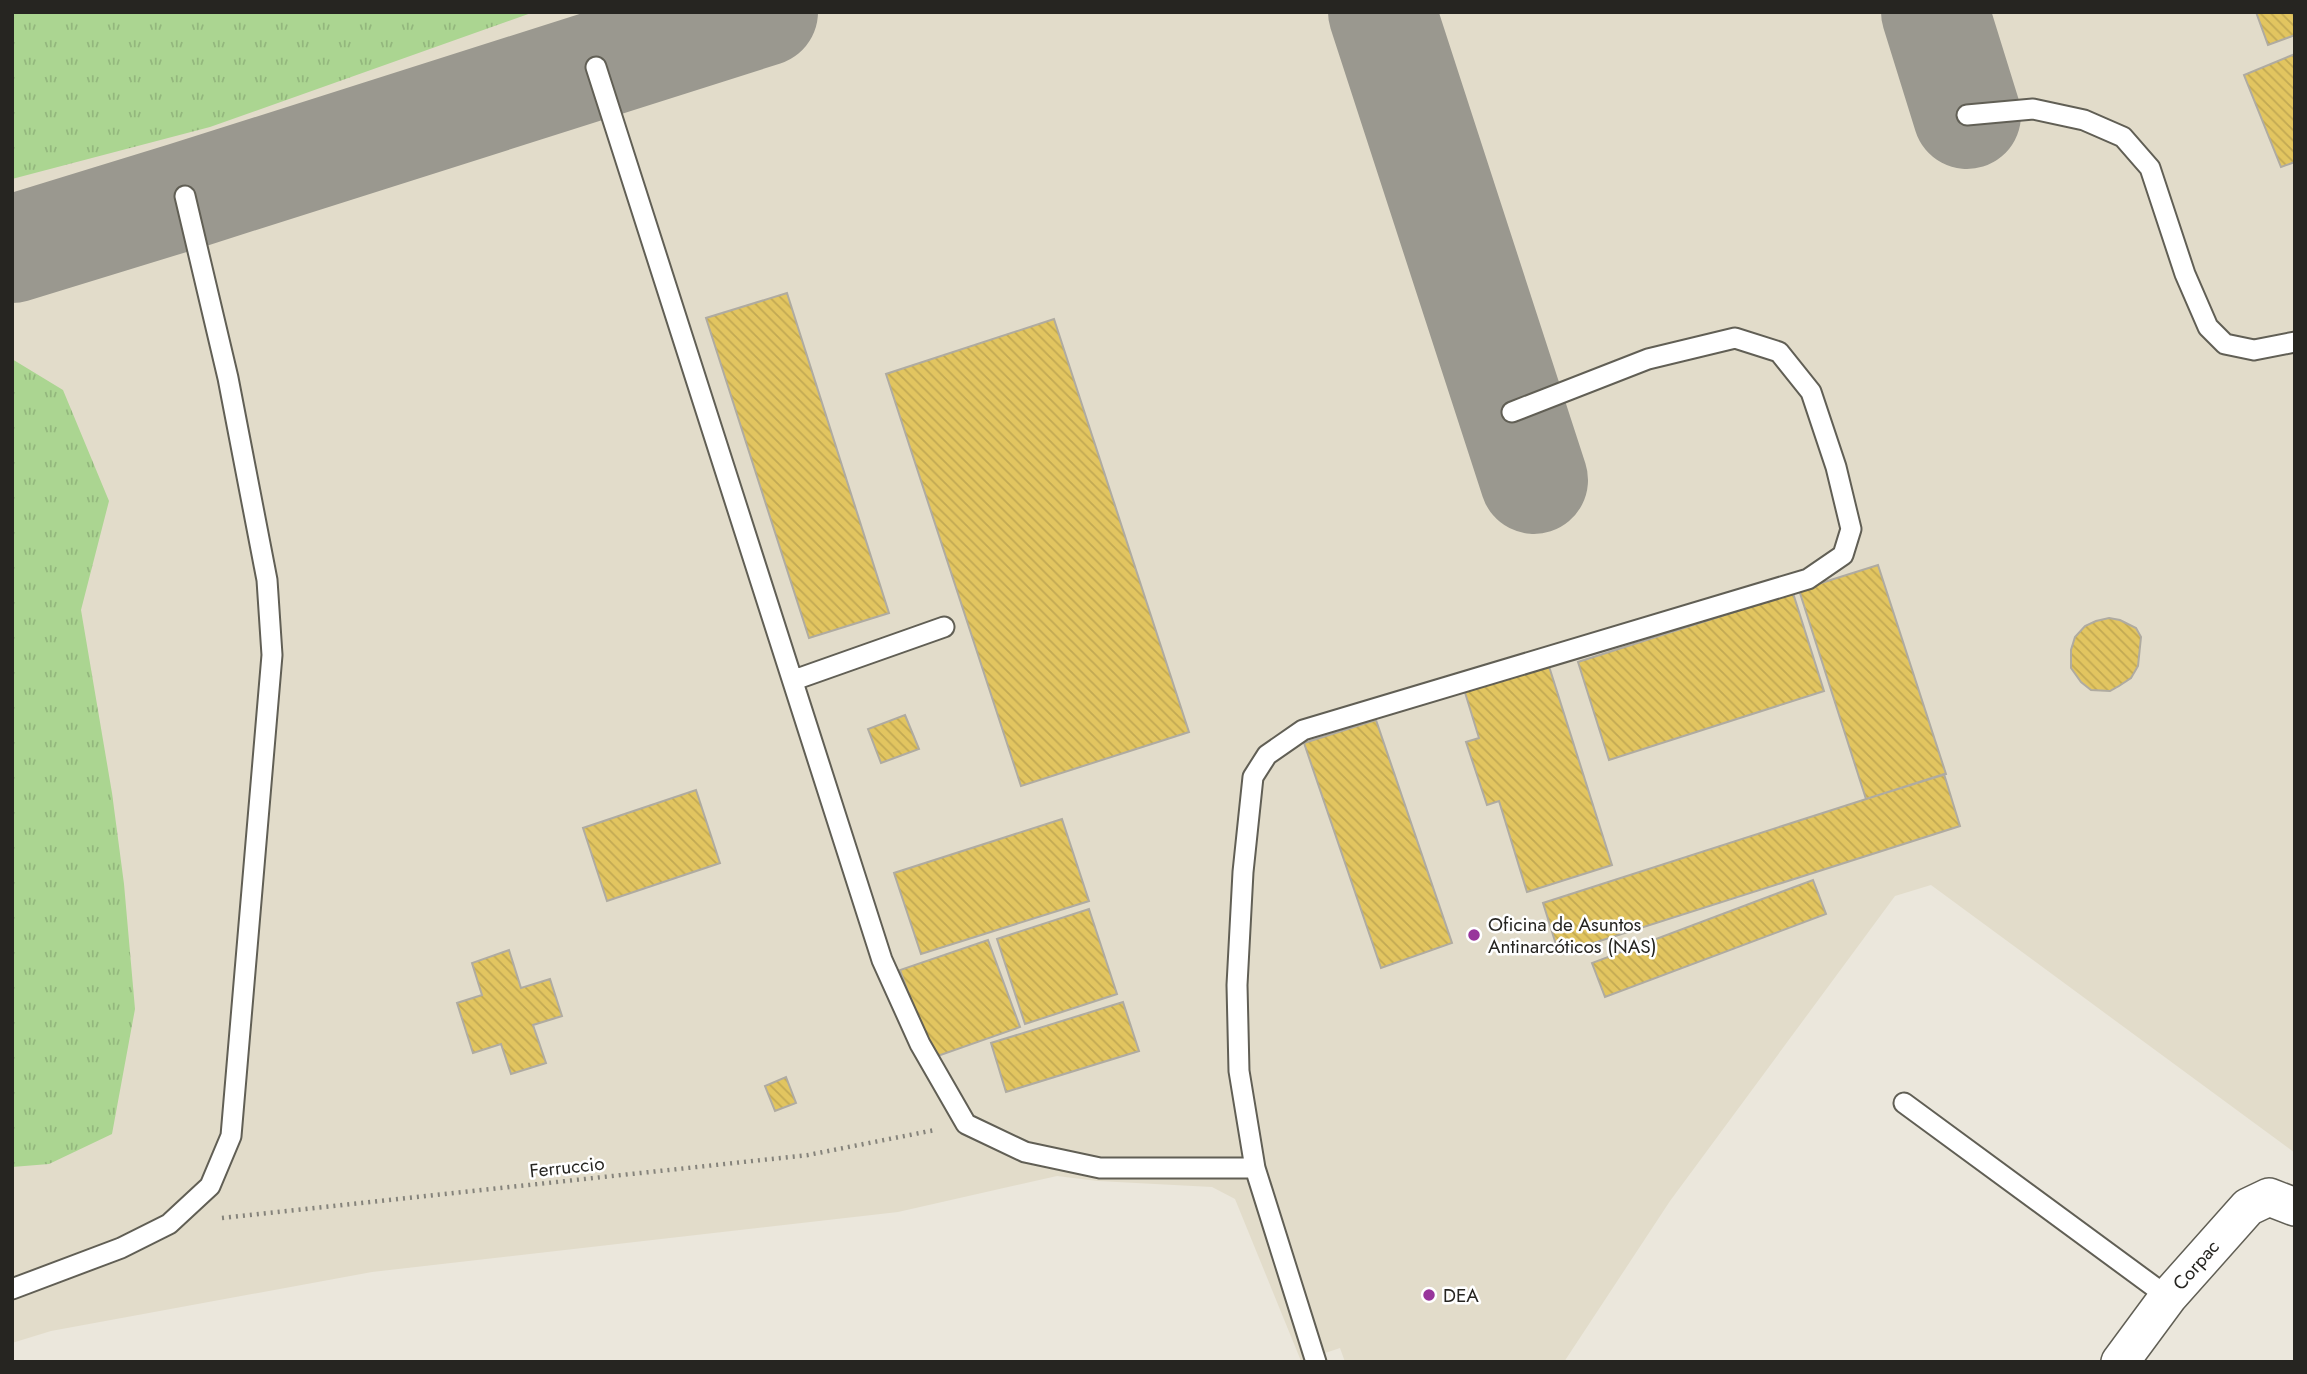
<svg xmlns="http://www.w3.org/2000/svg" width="2307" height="1374" viewBox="0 0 2307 1374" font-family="Jost,sans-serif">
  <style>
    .built { fill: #e2dcca }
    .grass { fill: url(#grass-tufts) }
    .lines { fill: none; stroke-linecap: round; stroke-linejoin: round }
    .taxiway { stroke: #9a988f; stroke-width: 108 }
    .building { fill: url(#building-back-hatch); stroke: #afaba1; stroke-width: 2 }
    .lane-casing { stroke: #615f55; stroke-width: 23 }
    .street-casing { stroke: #615f55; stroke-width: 40 }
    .path { stroke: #85837b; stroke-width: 4.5; stroke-dasharray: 2 5; stroke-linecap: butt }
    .lane { stroke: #fff; stroke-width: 19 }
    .street { stroke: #fff; stroke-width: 37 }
    .poi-dot { fill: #98359b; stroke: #fff; stroke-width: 2.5 }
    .labels { text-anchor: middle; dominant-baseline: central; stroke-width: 5; stroke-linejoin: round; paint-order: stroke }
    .poi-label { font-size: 19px; fill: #262521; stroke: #fff; text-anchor: start }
    .street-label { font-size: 19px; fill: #262521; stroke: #fff }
  </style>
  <defs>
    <pattern id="grass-tufts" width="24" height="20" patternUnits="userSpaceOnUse" patternTransform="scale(1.75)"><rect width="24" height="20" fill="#abd591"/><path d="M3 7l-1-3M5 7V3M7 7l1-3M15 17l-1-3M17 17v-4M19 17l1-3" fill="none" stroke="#93b77d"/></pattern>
    <pattern id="building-back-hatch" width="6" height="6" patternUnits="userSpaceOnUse" patternTransform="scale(1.75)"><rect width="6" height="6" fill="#e2c560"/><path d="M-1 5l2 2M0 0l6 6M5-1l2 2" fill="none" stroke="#c2a953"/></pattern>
  </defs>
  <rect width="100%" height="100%" fill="#ebe7dc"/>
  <!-- built -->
  <path class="built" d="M 12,12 L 2295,12 L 2295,1153 L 1931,885 L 1895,896 L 1670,1201 L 1564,1362 L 1345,1362 L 1340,1348 L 1301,1361 L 1235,1199 L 1212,1187 L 1098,1181 L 1057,1176 L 898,1212 L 372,1272 L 51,1331 L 12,1343 Z"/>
  <!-- grass -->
  <path class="grass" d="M 12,12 L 534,12 L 210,127 L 12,179 Z
    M 12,359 L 63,390 L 109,501 L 81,610 L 112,793 L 124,884 L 135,1009 L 112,1134 L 49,1164 L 12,1167 Z"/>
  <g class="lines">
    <!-- taxiway -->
    <path class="taxiway" d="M 1382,12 L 1534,480
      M 1935,12 L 1967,115
      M 12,249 L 185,196 L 764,12"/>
  </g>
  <!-- building -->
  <path class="building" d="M 2256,12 L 2295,12 L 2295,35 L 2268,45 Z
    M 2295,54 L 2295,162 L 2281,167 L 2244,75 Z
    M 787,293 L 889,613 L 809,638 L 706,318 Z
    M 1054,319 L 1189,732 L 1021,786 L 886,374 Z
    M 1878,565 L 1946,774 L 1866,799 L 1799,590 Z
    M 1793,593 L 1824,691 L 1609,760 L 1578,662 Z
    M 2109,618 L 2120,620 L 2136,628 L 2141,637 L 2138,666 L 2131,678 L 2119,686 L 2110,691 L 2091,690 L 2081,682 L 2071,668 L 2071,650 L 2075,637 L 2085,626 L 2096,621 Z
    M 1547,660 L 1612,865 L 1527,892 L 1499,801 L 1487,805 L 1466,742 L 1479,738 L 1463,686 Z
    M 905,715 L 919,749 L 881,763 L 868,729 Z
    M 1376,720 L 1452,943 L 1381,968 L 1304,743 Z
    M 1944,774 L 1960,826 L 1559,954 L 1543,903 Z
    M 696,790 L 720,863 L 607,901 L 583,828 Z
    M 1062,819 L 1089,901 L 921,954 L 894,873 Z
    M 1813,880 L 1826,914 L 1605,997 L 1592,963 Z
    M 1089,909 L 1117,994 L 1025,1024 L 997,939 Z
    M 988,940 L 1020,1027 L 932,1058 L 900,970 Z
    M 509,950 L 521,988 L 550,979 L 562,1016 L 533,1025 L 546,1063 L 511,1074 L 501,1044 L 473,1053 L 457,1003 L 482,995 L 472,963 Z
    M 1123,1002 L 1139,1051 L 1006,1092 L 991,1043 Z
    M 786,1077 L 796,1103 L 775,1111 L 765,1086 Z"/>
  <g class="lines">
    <defs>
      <path id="lane" d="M 596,67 L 882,960 L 920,1044 L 966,1124 L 1025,1152 L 1100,1168 L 1255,1168 L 1316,1362
        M 1967,115 L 2033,109 L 2084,120 L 2123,137 L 2150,168 L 2185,274 L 2208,327 L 2225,344 L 2254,350 L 2295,342
        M 794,680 L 944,627
        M 1904,1103 L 2168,1297
        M 1255,1168 L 1239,1071 L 1237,985 L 1243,872 L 1253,777 L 1267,755 L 1303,730 L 1808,579 L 1843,555 L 1851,529 L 1836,467 L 1811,392 L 1779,352 L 1735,338 L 1648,359 L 1512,412
        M 12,1289 L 121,1248 L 169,1224 L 210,1186 L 231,1136 L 272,655 L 267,580 L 228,378 L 185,196"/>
      <path id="street" d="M 2120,1362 L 2168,1297 L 2248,1207 L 2269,1197 L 2295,1207"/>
    </defs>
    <!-- lane casing -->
    <use href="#lane" class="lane-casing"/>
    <!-- street casing -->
    <use href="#street" class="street-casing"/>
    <!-- path -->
    <path class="path" d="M 222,1218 L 808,1155 L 935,1130"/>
    <!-- lane -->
    <use href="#lane" class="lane"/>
    <!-- street -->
    <use href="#street" class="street"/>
  </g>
  <!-- markers -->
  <g class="poi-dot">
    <circle cx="1474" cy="935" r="7"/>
    <circle cx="1429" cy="1295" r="7"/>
  </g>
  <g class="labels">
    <!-- poi labels -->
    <g class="poi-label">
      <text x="1488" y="924">Oficina de Asuntos<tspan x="1488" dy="22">Antinarcóticos (NAS)</tspan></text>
      <text x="1443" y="1295">DEA</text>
    </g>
    <!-- street labels -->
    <g class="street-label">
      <text transform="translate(567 1167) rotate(-6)">Ferruccio</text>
      <text transform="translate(2196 1265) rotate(-49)">Corpac</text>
    </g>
  </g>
  <!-- border -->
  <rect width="2307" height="1374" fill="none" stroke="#262521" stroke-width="28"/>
</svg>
